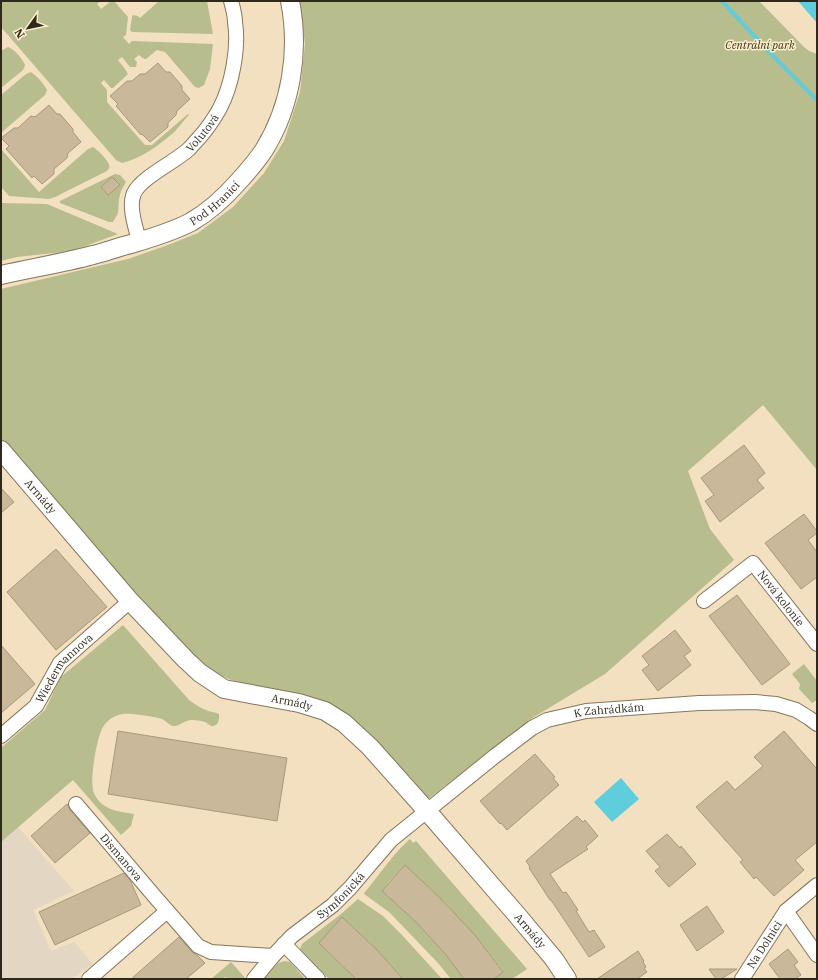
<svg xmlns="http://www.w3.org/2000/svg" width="818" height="980" viewBox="0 0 818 980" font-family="'IBM Plex Serif',serif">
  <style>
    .education { fill: #e3d7c3 }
    .green { fill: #b7bd8c; fill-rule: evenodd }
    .water { fill: #60cddc }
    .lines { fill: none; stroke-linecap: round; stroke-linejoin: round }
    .stream { stroke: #60cddc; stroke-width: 4 }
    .building { fill: #c9b89a; stroke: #a9997c }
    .minor-casing { stroke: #86765b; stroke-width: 16 }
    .tertiary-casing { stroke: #86765b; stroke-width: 20 }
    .minor { stroke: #fff; stroke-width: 14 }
    .tertiary { stroke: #fff; stroke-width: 18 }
    .labels { text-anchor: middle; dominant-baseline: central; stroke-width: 3; stroke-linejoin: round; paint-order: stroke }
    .park-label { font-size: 11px; font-style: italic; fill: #323513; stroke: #ffedce }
    .street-label { font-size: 11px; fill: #2f281c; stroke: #ffedce }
  </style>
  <rect width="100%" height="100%" fill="#f2e0c1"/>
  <!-- education -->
  <path class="education" d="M 18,827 L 74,891 L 33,910 L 51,951 L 74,942 L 93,964 L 72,979 L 1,979 L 1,842 Z"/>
  <!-- green -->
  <path class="green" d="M 1,1 L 101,1 L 97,4 L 101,9 L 111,1 L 114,1 L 128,17 L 126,35 L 123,37 L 129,44 L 132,41 L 213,44 L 210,69 L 204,85 L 199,88 L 195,87 L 165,52 L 157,50 L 146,59 L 144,59 L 139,55 L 134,59 L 137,62 L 136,67 L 130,67 L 122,57 L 118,60 L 125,69 L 128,74 L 126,76 L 113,88 L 111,88 L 104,80 L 101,83 L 107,90 L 107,102 L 145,145 L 152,145 L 188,114 L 189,115 C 183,121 178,129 172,134 C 158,146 140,159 122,163 L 116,160 L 1,27 Z
    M 159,1 L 207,1 L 213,34 L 132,32 L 130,30 L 132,17 L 133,15 L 138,16 L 140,18 Z
    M 299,1 L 759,1 L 803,46 L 809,51 L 817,54 L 817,470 L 763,405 L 688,471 L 710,529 L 734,560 L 605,674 L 534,717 L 428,799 L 346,715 L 245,686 L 213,672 L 178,646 L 1,439 L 1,289 L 128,259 L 168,245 L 198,233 L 233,207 L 264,173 L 284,141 L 300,92 L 305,44 Z
    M 8,47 C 15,50 22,58 25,65 L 23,70 L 1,88 L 1,51 Z
    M 31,72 C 37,76 44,84 47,90 L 45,95 L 1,133 L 1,95 L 26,74 Z
    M 93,147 C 98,150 108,160 109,165 C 110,168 109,168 107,171 L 55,197 L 49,199 L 9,196 L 1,187 L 1,149 L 39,192 L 88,149 Z
    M 115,174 L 120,175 L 126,182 L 121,191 L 119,199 L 118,213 L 113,222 L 109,222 L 60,203 L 60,201 ZM 112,177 L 119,185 L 108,195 L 101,187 Z
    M 1,203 L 47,204 L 118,234 L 72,251 L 17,257 L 1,261 Z
    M 123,625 L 189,700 C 195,704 200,708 206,710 C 210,712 215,712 219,714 L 219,719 L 218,723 C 211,729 211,725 205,722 C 202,721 197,720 193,720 C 185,719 179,727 173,726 C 169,725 166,721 162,719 C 156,717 130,713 123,714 C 115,715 107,720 103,727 C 97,736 90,778 93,789 C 93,793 96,797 98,800 C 107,811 122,812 134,814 L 131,826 L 121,835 L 73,780 L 1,842 L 1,748 L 45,710 L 61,677 Z
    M 804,664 L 817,681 L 817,700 L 812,703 L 799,689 L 800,684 L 792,674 Z
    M 410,839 L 413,843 L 416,841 L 527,969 L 512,979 L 494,979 L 503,971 L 474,934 L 440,898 L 405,865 L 388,883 L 388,884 L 382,891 L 416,922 L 447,956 L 464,979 L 451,979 L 438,963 L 389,912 L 364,894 L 365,892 C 380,874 393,854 410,839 Z
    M 358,899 L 383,916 L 402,935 L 442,979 L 403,979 L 377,950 L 342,917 L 319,943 L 356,979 L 329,979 L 301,952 L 300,949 L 302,944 L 341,914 Z
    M 285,961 L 290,962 L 305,979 L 264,979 L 267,974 L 278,963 Z
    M 231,962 L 246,979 L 228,979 L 225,977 L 223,979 L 211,979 Z"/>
  <!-- water -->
  <path class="water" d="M 798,1 L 817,1 L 817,23 Z
    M 621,778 L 639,799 L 612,822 L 594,802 Z"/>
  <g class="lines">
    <!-- stream -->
    <path class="stream" d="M 722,1 L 769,52 L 817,100"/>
  </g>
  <!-- building -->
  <path class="building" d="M 158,63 L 166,72 L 170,72 L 182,86 L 182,90 L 190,99 L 177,111 L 176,115 L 168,123 L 168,127 L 150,142 L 142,134 L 141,135 L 116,106 L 118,104 L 110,96 L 127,81 L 132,81 L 140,74 L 145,74 Z
    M 49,105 L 57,114 L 60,114 L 73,129 L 73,132 L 81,142 L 68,153 L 67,158 L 54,169 L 54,174 L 42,184 L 34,176 L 32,178 L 6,149 L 9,146 L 1,138 L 14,128 L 18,128 L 31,116 L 35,117 Z
    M 112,177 L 120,185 L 108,195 L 101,187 Z
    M 744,445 L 765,473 L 757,480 L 764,488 L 720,522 L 705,501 L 714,495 L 701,478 Z
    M 1,488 L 14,502 L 1,513 Z
    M 804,514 L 817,531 L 817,533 L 808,540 L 817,552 L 817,577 L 801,589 L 765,543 Z
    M 56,549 L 107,607 L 56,650 L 7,592 Z
    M 737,595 L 790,664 L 762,685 L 709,616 Z
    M 675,630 L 691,651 L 684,656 L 691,665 L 658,691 L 642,670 L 649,665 L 642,656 Z
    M 1,645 L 35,684 L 1,713 Z
    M 118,731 L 287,758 L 277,821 L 108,794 Z
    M 784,731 L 817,769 L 817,842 L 795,860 L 804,870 L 774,896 L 756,877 L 754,879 L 740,862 L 743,860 L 696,807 L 727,781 L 735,790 L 763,766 L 754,757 Z
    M 535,754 L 555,777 L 553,778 L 559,785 L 507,830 L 501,823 L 500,824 L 480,801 Z
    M 67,804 L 70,810 L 90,833 L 55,863 L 31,836 Z
    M 577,816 L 583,822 L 585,820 L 598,836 L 586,847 L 588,849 L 550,874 L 563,893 L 566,892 L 578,910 L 576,911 L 589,932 L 594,930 L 605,947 L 589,957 L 551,900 L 550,900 L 529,868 L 530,867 L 526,861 Z
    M 667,834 L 680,848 L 681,846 L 696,864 L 669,887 L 655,871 L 660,867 L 646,851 Z
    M 405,865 L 440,898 L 474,934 L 503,972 L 494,979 L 464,979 L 447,956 L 416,922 L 382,891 Z
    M 124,873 L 130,880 L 141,905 L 55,945 L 39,912 Z
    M 707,906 L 724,932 L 697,951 L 680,925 Z
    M 342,917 L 377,950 L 403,979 L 356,979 L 319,943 Z
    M 179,937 L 192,952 L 198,956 L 205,963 L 186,979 L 131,979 Z
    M 788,949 L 798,962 L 794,965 L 801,975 L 795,979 L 780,979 L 769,964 Z
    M 638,951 L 644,961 L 643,962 L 646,967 L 644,968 L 647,972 L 637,979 L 597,979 Z
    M 709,969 L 737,969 L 721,979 L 716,979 Z"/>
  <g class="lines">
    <defs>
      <g id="minor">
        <path id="s1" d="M 139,241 C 136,228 128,207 134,193 C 142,177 175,162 189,149 C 192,146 195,142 199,138 C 207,129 214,119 220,108 C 232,85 239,48 235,22 C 235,15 233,8 231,1"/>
        <path id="s2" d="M 704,601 L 753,563 L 817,644"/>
        <path id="s3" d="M 1,736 L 36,706 L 60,663 L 130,601"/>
        <path id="s4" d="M 76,804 L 156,898 L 198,946 L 211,952 L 273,956"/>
        <path d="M 786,911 L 817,955"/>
        <path d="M 284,944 L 318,979"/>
        <path d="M 89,979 L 167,911"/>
        <path id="s5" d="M 254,979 L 273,956 L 292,936 L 333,905 L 350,888 L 391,840 L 495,756 L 532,728 L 547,720 L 586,711 L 699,703 L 755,702 L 776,704 L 796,710 L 809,718 L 817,724"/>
        <path id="s6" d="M 742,979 L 786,911 L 817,885"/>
      </g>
      <g id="tertiary">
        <path id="s7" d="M 1,275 C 32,268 63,263 93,255 C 106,252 118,247 131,244 C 151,238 172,232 191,222 C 210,211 225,197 239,181 C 248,171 257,161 264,150 C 291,106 300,52 290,1"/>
        <path id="s8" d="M 1,450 L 130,601 L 186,660 L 200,673 L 224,689 L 299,703 L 325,711 L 344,723 L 370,747 L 427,811 L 517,915 L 554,959 L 567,979"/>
      </g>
    </defs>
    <!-- minor casing -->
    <use href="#minor" class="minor-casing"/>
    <!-- tertiary casing -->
    <use href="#tertiary" class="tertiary-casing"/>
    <!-- minor -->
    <use href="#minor" class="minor"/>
    <!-- tertiary -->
    <use href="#tertiary" class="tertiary"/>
  </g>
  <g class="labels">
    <!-- park labels -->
    <g class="park-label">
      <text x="760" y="45">Centrální park</text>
    </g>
    <!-- street labels -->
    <g class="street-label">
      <text stroke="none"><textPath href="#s1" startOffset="141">Volutová</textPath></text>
      <text stroke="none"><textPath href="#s7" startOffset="228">Pod Hranicí</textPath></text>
      <text stroke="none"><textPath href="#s8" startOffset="61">Armády</textPath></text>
      <text stroke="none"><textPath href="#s2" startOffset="107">Nová kolonie</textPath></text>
      <text stroke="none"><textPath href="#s3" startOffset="94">Wiedermannova</textPath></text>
      <text stroke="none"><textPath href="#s8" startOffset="397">Armády</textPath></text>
      <text stroke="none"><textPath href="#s5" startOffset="456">K Zahrádkám</textPath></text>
      <text stroke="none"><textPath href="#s4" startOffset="70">Dismanova</textPath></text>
      <text stroke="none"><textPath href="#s5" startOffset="121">Symfonická</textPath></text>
      <text stroke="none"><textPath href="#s8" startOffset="733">Armády</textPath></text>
      <text stroke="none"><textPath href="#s6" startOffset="41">Na Dolnici</textPath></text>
    </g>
  </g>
  <!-- border -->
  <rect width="818" height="980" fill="none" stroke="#2f281c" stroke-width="4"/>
  <!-- north arrow -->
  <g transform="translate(28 28) rotate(237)" stroke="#ffedce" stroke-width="3" paint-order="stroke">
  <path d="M0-3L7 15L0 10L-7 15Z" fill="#2f281c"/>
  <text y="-6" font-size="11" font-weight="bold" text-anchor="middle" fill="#2f281c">N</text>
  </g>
</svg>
